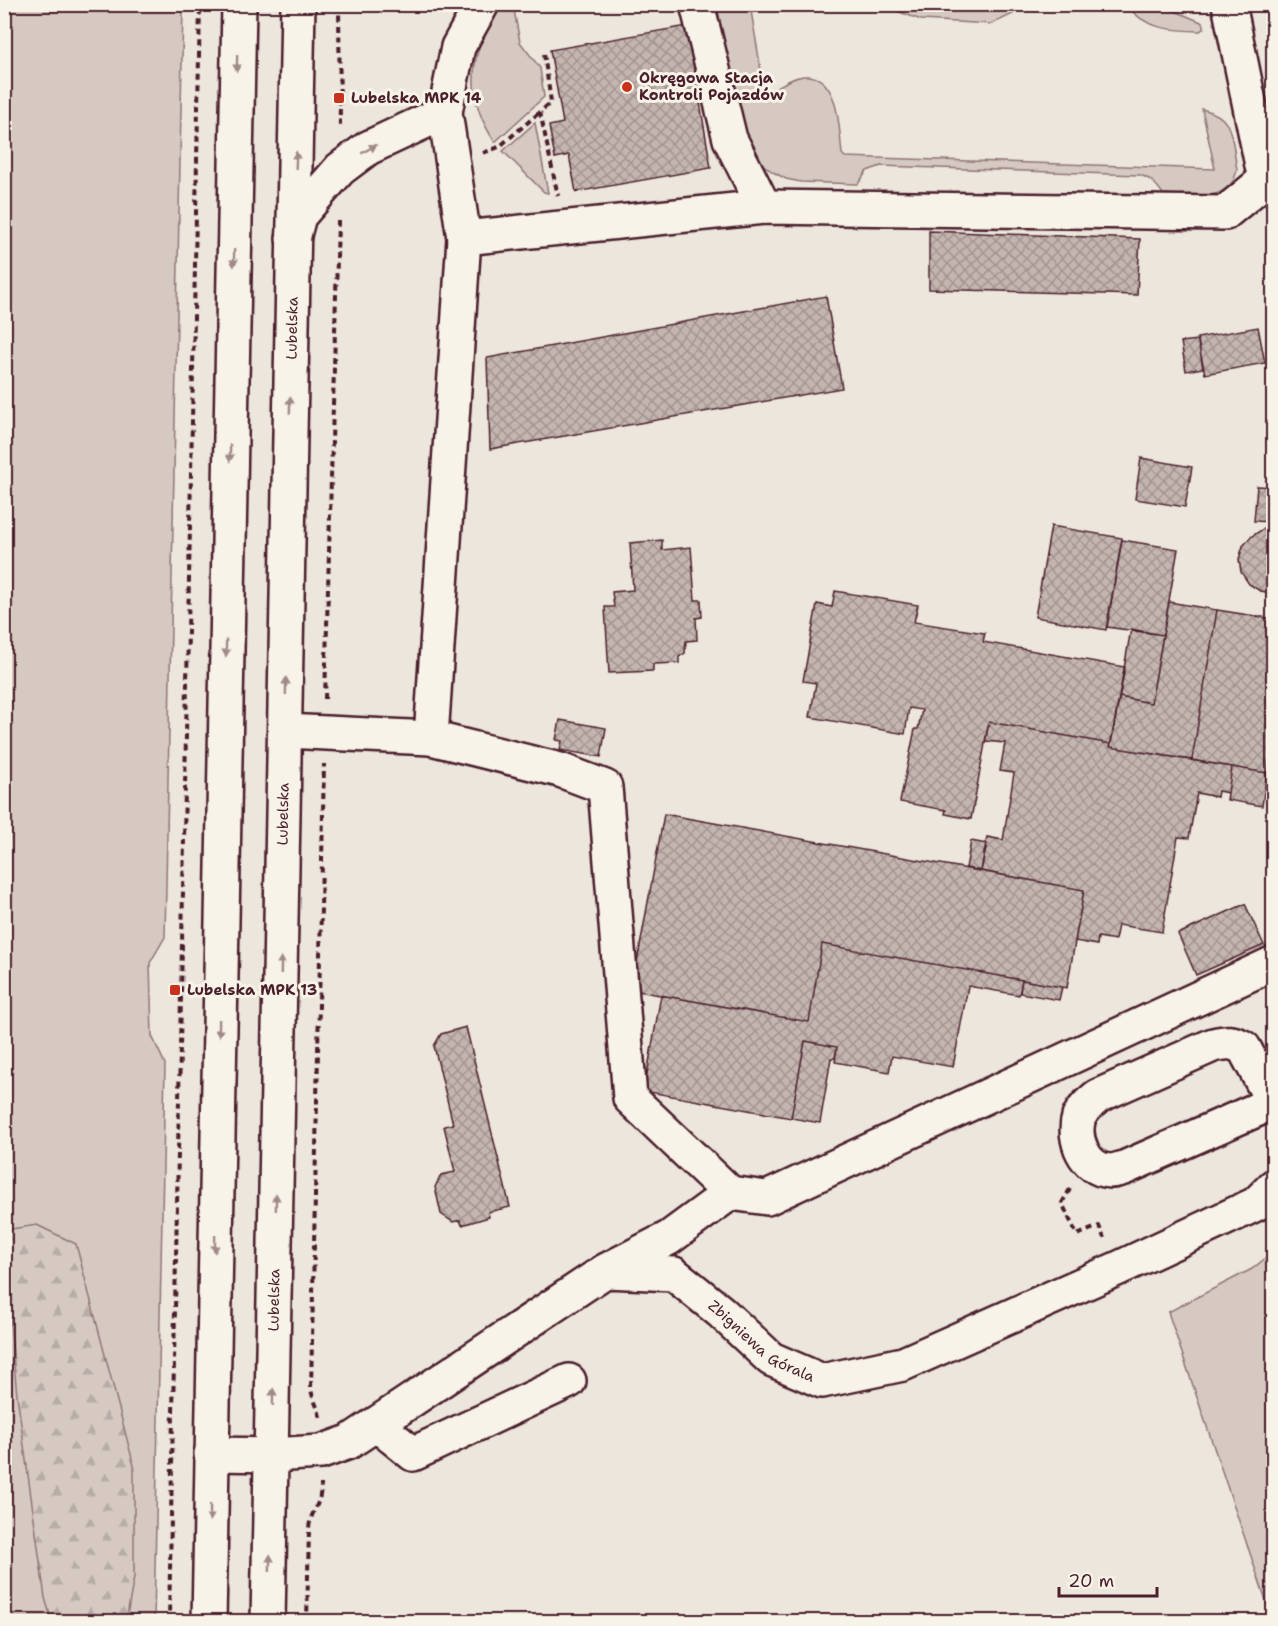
<svg xmlns="http://www.w3.org/2000/svg" width="1278" height="1626" viewBox="0 0 1278 1626" font-family="'Shantell Sans',sans-serif">
  <style>
    .green { fill: #d5c9c2; stroke: #907476; stroke-width: 1.5 }
    .forest { fill: url(#forest-firs); stroke: #907476; stroke-width: 1.5 }
    .building { fill: url(#building-cross-hatch); stroke: #4a1f2b; stroke-width: 1.5 }
    .lines { fill: none; stroke-linecap: round; stroke-linejoin: round }
    .minor-casing { stroke: #4a1f2b; stroke-width: 38 }
    .major-casing { stroke: #4a1f2b; stroke-width: 38 }
    .path { stroke: #4a1f2b; stroke-width: 4; stroke-dasharray: 6 4.5; stroke-linecap: butt }
    .minor { stroke: #f7f3e8; stroke-width: 33 }
    .major { stroke: #f7f3e8; stroke-width: 33 }
    .oneway { fill: #a0898a }
    .poi-dot { fill: #c8321e; stroke: #f7f3e8; stroke-width: 2 }
    .labels { text-anchor: middle; dominant-baseline: central; stroke-width: 6; stroke-linejoin: round; paint-order: stroke }
    .poi-label { font-size: 15px; font-weight: bold; fill: #4a1f2b; stroke: #f7f3e8; text-anchor: start }
    .street-label { font-size: 15px; fill: #4a1f2b; stroke: #f7f3e8 }
  </style>
  <defs>
    <pattern id="forest-firs" width="22" height="20" patternUnits="userSpaceOnUse" patternTransform="scale(1.5)"><rect width="22" height="20" fill="#d5c9c2"/><path d="M5 1l3.5 6h-7zM16 11l3.5 6h-7z" fill="#b8aca7"/></pattern>
    <pattern id="building-cross-hatch" width="8" height="8" patternUnits="userSpaceOnUse" patternTransform="scale(1.5)"><rect width="8" height="8" fill="#c4b5b0"/><path d="M0 0l8 8M0 8l8-8" fill="none" stroke="#a1938f"/></pattern>
  </defs>
  <rect width="100%" height="100%" fill="#ece6dd"/>
  <filter id="ink" filterUnits="userSpaceOnUse"><feTurbulence type="fractalNoise" baseFrequency=".0167" numOctaves="2"/><feDisplacementMap in="SourceGraphic" scale="12" xChannelSelector="R" yChannelSelector="G"/><feConvolveMatrix kernelMatrix="1 2 1 2 8 2 1 2 1" color-interpolation-filters="sRGB"/></filter>
  <g filter="url(#ink)">
    <!-- green -->
    <path class="green" d="M 5,5 L 183,5 L 165,937 L 150,963 L 152,1036 L 165,1064 L 154,1621 L 5,1622 Z
      M 502,5 L 513,5 L 520,42 L 540,68 L 544,97 L 495,142 C 463,95 469,49 502,5 Z
      M 717,5 L 750,5 L 765,94 C 777,88 791,77 804,76 C 840,73 839,131 842,154 L 845,157 L 1215,169 L 1202,109 C 1236,117 1231,139 1237,169 C 1231,205 1189,195 1163,194 C 1156,184 1152,179 1140,175 L 881,166 L 867,171 L 858,184 L 801,182 L 786,179 L 773,172 L 754,158 L 739,125 Z
      M 888,5 L 1020,5 L 1013,14 L 992,24 L 921,20 L 897,11 Z
      M 1127,5 L 1161,5 L 1201,22 L 1204,25 L 1204,28 L 1200,31 C 1172,30 1145,30 1127,5 Z
      M 535,123 L 548,193 L 544,192 L 503,151 Z
      M 1273,1252 L 1273,1621 L 1168,1312 L 1252,1269 Z"/>
    <!-- forest -->
    <path class="forest" d="M 37,1225 L 76,1244 L 134,1466 L 134,1577 L 126,1621 L 52,1621 L 45,1598 L 17,1395 L 5,1270 L 5,1230 Z"/>
    <!-- building -->
    <path class="building" d="M 687,26 L 711,168 L 576,192 L 569,155 L 555,158 L 549,126 L 563,123 L 550,50 Z
      M 929,231 L 1140,239 L 1137,295 L 929,289 Z
      M 826,296 L 842,388 L 490,449 L 487,358 Z
      M 1258,327 L 1265,363 L 1205,374 L 1197,338 Z
      M 1198,340 L 1203,368 L 1186,371 L 1181,342 Z
      M 1141,458 L 1192,467 L 1185,507 L 1135,499 Z
      M 1257,486 L 1274,487 L 1274,522 L 1254,521 Z
      M 1051,526 L 1122,538 L 1106,630 L 1035,617 Z
      M 1263,529 L 1274,529 L 1273,593 L 1260,591 L 1249,584 L 1241,572 L 1239,559 L 1243,546 L 1252,536 Z
      M 662,540 L 662,550 L 691,547 L 695,600 L 701,600 L 702,617 L 696,618 L 697,640 L 686,641 L 685,653 L 679,657 L 679,663 L 653,664 L 653,671 L 609,673 L 605,607 L 614,607 L 612,592 L 633,590 L 630,543 Z
      M 1122,540 L 1178,549 L 1163,635 L 1107,627 Z
      M 835,591 L 918,605 L 914,622 L 985,633 L 983,642 L 1125,667 L 1111,744 L 989,722 L 971,819 L 945,814 L 946,810 L 900,802 L 915,729 L 918,729 L 922,710 L 909,708 L 905,734 L 810,717 L 816,683 L 803,681 L 817,604 L 832,607 Z
      M 1169,602 L 1217,610 L 1192,760 L 1110,747 L 1119,697 L 1151,703 Z
      M 1217,610 L 1274,619 L 1274,735 L 1267,773 L 1192,760 Z
      M 1131,629 L 1163,635 L 1151,703 L 1119,697 Z
      M 560,720 L 606,728 L 601,757 L 560,750 L 562,741 L 556,740 Z
      M 989,722 L 1111,744 L 1110,747 L 1232,767 L 1228,793 L 1218,791 L 1217,797 L 1197,793 L 1189,838 L 1178,837 L 1162,932 L 1118,925 L 1115,940 L 1098,937 L 1097,945 L 1075,941 L 1084,890 L 981,871 L 987,837 L 1003,840 L 1014,773 L 1000,771 L 1005,743 L 985,741 Z
      M 1232,767 L 1267,773 L 1262,806 L 1227,800 Z
      M 664,814 L 1084,890 L 1067,988 L 822,944 L 809,1022 L 632,990 Z
      M 971,841 L 987,844 L 981,871 L 966,868 Z
      M 1245,904 L 1264,945 L 1196,975 L 1178,934 Z
      M 822,944 L 1022,980 L 1019,995 L 968,986 L 953,1067 L 892,1056 L 889,1072 L 835,1062 L 837,1047 L 805,1041 L 791,1118 L 644,1091 L 661,995 L 809,1022 Z
      M 1022,980 L 1062,987 L 1059,1000 L 1020,993 Z
      M 466,1027 L 510,1207 L 488,1212 L 489,1217 L 462,1225 L 460,1220 L 453,1222 L 441,1214 L 435,1187 L 441,1175 L 455,1172 L 444,1126 L 453,1124 L 434,1046 L 441,1034 Z
      M 805,1041 L 837,1047 L 835,1058 L 831,1058 L 820,1123 L 791,1118 Z"/>
    <g class="lines">
      <defs>
        <g id="minor">
          <path d="M 697,4 L 730,139 L 764,207"/>
          <path d="M 464,238 L 764,207 L 1225,213 L 1265,180 L 1229,4"/>
          <path d="M 293,239 L 299,216 L 340,169 L 368,148 L 445,112"/>
          <path d="M 285,731 L 431,738 L 464,238 L 445,112 L 458,47 L 482,4"/>
          <path d="M 431,738 L 560,770 L 605,787 L 630,1098 L 730,1193 L 767,1198 L 1274,963"/>
          <path d="M 1272,1103 L 1124,1168 C 1120,1169 1115,1171 1110,1171 C 1085,1170 1072,1139 1079,1117 C 1083,1108 1091,1102 1098,1096 L 1213,1045 C 1226,1042 1233,1041 1244,1048 L 1274,1104"/>
          <path d="M 607,1270 L 669,1238 L 730,1193"/>
          <path d="M 376,1424 L 413,1454 L 569,1381"/>
          <path id="s1" d="M 211,1454 L 272,1455 L 321,1452 L 349,1442 L 605,1271 L 674,1274 L 721,1312 L 771,1359 L 822,1381 L 903,1364 L 1119,1268 L 1256,1204 L 1274,1186"/>
        </g>
        <g id="major">
          <path d="M 209,1622 L 239,4"/>
          <path id="s2" d="M 268,1622 L 298,4"/>
        </g>
      </defs>
      <!-- minor casing -->
      <use href="#minor" class="minor-casing"/>
      <!-- major casing -->
      <use href="#major" class="major-casing"/>
      <!-- path -->
      <path class="path" d="M 339,4 L 340,127
        M 544,54 L 551,102 L 540,112 L 558,196
        M 483,153 L 499,147 L 540,112
        M 325,699 L 338,221
        M 1070,1189 L 1062,1203 L 1077,1235 L 1099,1226 L 1104,1238
        M 320,1417 C 318,1406 312,1399 311,1388 L 324,764
        M 169,1622 L 200,4
        M 307,1622 L 309,1528 C 311,1509 321,1507 321,1484"/>
      <!-- minor -->
      <use href="#minor" class="minor"/>
      <!-- major -->
      <use href="#major" class="major"/>
    </g>
    <!-- one-way arrows -->
    <defs><path id="oneway-solid" d="M-6-.8H1V-3.2L6.5 0L1 3.2V.8H-6Z" transform="scale(1.5)"/></defs>
    <g class="oneway">
      <use href="#oneway-solid" transform="translate(237 63) rotate(91)"/>
      <use href="#oneway-solid" transform="translate(369 149) rotate(-30)"/>
      <use href="#oneway-solid" transform="translate(296 160) rotate(-88)"/>
      <use href="#oneway-solid" transform="translate(234 258) rotate(91)"/>
      <use href="#oneway-solid" transform="translate(290 405) rotate(-89)"/>
      <use href="#oneway-solid" transform="translate(230 453) rotate(91)"/>
      <use href="#oneway-solid" transform="translate(226 648) rotate(91)"/>
      <use href="#oneway-solid" transform="translate(286 686) rotate(-89)"/>
      <use href="#oneway-solid" transform="translate(281 965) rotate(-89)"/>
      <use href="#oneway-solid" transform="translate(219 1028) rotate(91)"/>
      <use href="#oneway-solid" transform="translate(276 1202) rotate(-89)"/>
      <use href="#oneway-solid" transform="translate(215 1244) rotate(91)"/>
      <use href="#oneway-solid" transform="translate(273 1397) rotate(-89)"/>
      <use href="#oneway-solid" transform="translate(210 1513) rotate(91)"/>
      <use href="#oneway-solid" transform="translate(270 1563) rotate(-89)"/>
    </g>
  </g>
  <!-- markers -->
  <g class="poi-dot">
    <circle cx="627" cy="87" r="6"/>
    <rect x="333" y="92" width="12" height="12" rx="3"/>
    <rect x="169" y="984" width="12" height="12" rx="3"/>
  </g>
  <g class="labels">
    <!-- poi labels -->
    <g class="poi-label">
      <text x="639" y="78">Okręgowa Stacja<tspan x="639" dy="17">Kontroli Pojazdów</tspan></text>
      <text x="351" y="98">Lubelska MPK 14</text>
      <text x="187" y="990">Lubelska MPK 13</text>
    </g>
    <!-- street labels -->
    <g class="street-label">
      <text stroke="none"><textPath href="#s2" startOffset="1294">Lubelska</textPath></text>
      <text stroke="none"><textPath href="#s2" startOffset="808">Lubelska</textPath></text>
      <text stroke="none"><textPath href="#s2" startOffset="322">Lubelska</textPath></text>
      <text stroke="none"><textPath href="#s1" startOffset="628">Zbigniewa Górala</textPath></text>
    </g>
  </g>
  <!-- margin -->
  <rect width="1278" height="1626" fill="none" stroke="#f7f3e8" stroke-width="24"/>
  <rect x="12" y="12" width="1254" height="1602" fill="none" stroke="#4a1f2b" stroke-width="2" filter="url(#ink)"/>
  <!-- scale -->
  <path d="M1059 1587v9h98v-9" fill="none" stroke="#4a1f2b" stroke-width="3"/>
  <text x="1068" y="1587" font-size="18" fill="#4a1f2b" stroke="#f7f3e8" stroke-width="4.5" paint-order="stroke">20 m</text>
</svg>
